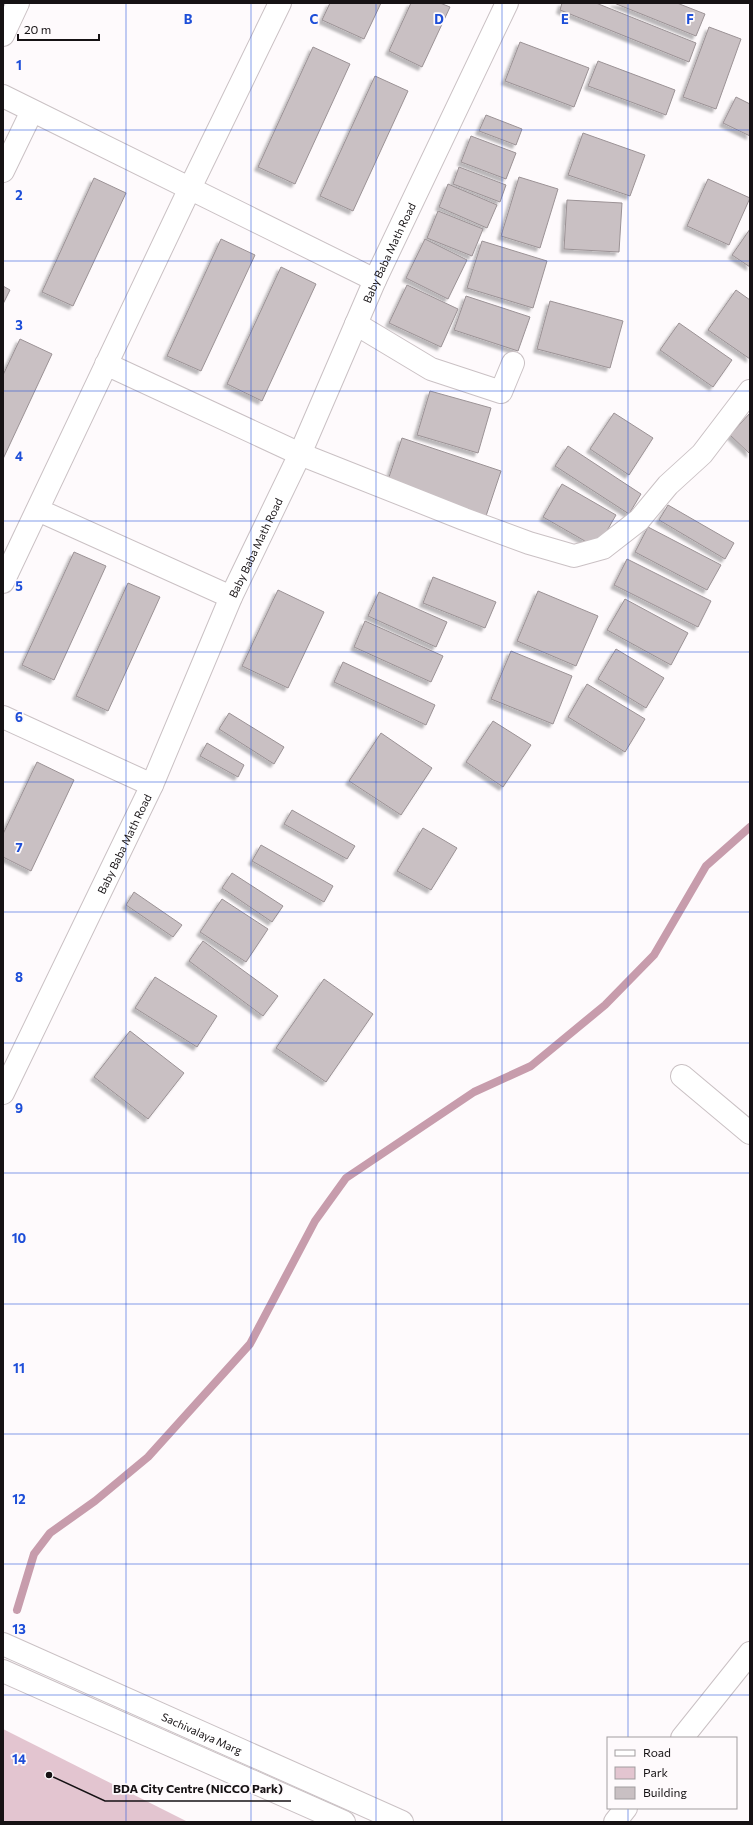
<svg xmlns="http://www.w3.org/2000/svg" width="753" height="1825" viewBox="0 0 753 1825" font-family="Commissioner,sans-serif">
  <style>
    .green { fill: #e3c5d0 }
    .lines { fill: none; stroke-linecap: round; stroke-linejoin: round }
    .stream { stroke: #c79cac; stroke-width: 8 }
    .building { fill: #c9c0c3; stroke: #9b9295; filter: url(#shadow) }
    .street-casing { stroke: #cac1c4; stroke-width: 24 }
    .secondary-casing { stroke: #cac1c4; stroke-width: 24 }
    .street { stroke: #fff; stroke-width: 22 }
    .secondary { stroke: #fff; stroke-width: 22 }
    .grid { fill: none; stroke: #1d4ed8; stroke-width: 1; stroke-opacity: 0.55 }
    .labels { text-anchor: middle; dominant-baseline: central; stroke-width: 3.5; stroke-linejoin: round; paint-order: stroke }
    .street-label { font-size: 11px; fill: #161214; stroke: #fefafc }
    .grid-label { font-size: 13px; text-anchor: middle; font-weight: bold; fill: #1d4ed8; stroke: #fefafc; stroke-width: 3.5; stroke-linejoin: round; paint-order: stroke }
    .leader { fill: none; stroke: #161214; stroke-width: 1.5 }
    .callout-dot { fill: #161214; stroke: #fefafc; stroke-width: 1.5 }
    .callout-label { font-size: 12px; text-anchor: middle; font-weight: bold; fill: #161214; stroke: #fefafc; stroke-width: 3.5; stroke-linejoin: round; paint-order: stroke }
  </style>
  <defs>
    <filter id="shadow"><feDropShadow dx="-3.5" dy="3.5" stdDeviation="1" flood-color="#0004"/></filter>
  </defs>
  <rect width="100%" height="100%" fill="#fefafc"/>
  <!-- green -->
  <path class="green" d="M 3,1729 L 188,1822 L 3,1822 Z"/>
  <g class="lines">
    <!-- stream -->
    <path class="stream" d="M 17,1610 L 34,1554 L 50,1533 L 95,1501 L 148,1457 L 250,1344 L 315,1221 L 346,1178 L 474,1092 L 531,1066 L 605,1005 L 654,955 L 706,866 L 750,827"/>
  </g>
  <!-- building -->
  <path class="building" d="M 330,3 L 381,3 L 364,39 L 322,20 Z
    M 411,3 L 440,3 L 450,7 L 422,67 L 389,51 Z
    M 562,3 L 596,3 L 696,43 L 689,62 L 560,10 Z
    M 614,3 L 677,3 L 705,14 L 696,36 Z
    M 709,27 L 741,39 L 716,109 L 683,97 Z
    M 520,42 L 589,68 L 574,107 L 505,81 Z
    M 313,47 L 350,64 L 295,184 L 258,167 Z
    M 598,61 L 675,90 L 666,115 L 588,86 Z
    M 375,76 L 408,91 L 353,211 L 320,196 Z
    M 736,97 L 750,104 L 750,136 L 723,123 Z
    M 486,115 L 522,129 L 516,145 L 479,131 Z
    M 583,133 L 645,155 L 630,196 L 568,175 Z
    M 471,136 L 516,153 L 506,179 L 461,162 Z
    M 459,167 L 506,185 L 500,202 L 453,184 Z
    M 519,177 L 558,189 L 540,248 L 501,236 Z
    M 94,178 L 126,193 L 73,306 L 42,292 Z
    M 708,179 L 750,198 L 729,245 L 687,226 Z
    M 448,184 L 497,205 L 487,228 L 439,207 Z
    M 567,200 L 622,203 L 619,252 L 564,249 Z
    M 438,211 L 483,229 L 472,256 L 427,238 Z
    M 750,229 L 750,267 L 732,255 Z
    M 221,239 L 255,255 L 201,371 L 167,356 Z
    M 425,239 L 467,260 L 448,299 L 406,278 Z
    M 482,241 L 547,261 L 533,308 L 467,288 Z
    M 281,267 L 316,284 L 262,401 L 227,384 Z
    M 407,285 L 458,309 L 441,347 L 389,323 Z
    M 3,286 L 10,290 L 3,304 Z
    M 736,290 L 750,300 L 750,359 L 708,330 Z
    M 466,296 L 530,317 L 518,351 L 454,330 Z
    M 550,301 L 623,321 L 610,368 L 537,349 Z
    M 679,323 L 732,360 L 713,387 L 660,350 Z
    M 20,339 L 52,354 L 3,459 L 3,375 Z
    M 430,391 L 491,408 L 478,453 L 417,435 Z
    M 614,413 L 653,438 L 629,475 L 590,449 Z
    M 750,413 L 750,454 L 730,435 Z
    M 402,438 L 501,471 L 486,516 L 387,483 Z
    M 568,446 L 641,494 L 629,514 L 555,466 Z
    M 562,484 L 616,515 L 597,548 L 543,517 Z
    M 668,505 L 734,543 L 725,559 L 659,520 Z
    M 648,527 L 721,565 L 707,590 L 635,552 Z
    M 74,552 L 106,566 L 54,680 L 22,665 Z
    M 627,559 L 711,601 L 698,627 L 614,585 Z
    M 433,577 L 496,602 L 485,628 L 423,603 Z
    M 128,583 L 160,597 L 108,711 L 76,696 Z
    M 278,590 L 324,612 L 288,688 L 242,666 Z
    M 538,591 L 598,616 L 576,666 L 517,641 Z
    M 379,592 L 447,622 L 436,647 L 368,616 Z
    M 625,599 L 688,633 L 671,665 L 607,630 Z
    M 365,621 L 443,656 L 431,682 L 354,647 Z
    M 616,649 L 664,678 L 646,708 L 598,679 Z
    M 511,651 L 572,676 L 553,724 L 491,699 Z
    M 343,662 L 435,705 L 426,725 L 334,682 Z
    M 587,684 L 645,719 L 625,752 L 568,717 Z
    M 229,713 L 284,747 L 274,764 L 219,729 Z
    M 493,721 L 531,745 L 503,787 L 466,762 Z
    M 381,733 L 432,768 L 401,815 L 349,781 Z
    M 207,743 L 244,765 L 238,777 L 200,756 Z
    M 37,762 L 74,780 L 31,871 L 3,857 L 3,834 Z
    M 292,810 L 355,846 L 347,859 L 284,824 Z
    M 423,828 L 457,848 L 431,890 L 397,871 Z
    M 261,845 L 333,886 L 324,902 L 252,861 Z
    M 232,873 L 283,906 L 272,922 L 222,888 Z
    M 134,892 L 182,925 L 173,937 L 126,905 Z
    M 222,899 L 268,929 L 246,962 L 200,932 Z
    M 203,941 L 278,996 L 263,1016 L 189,961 Z
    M 155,977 L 217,1016 L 197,1047 L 135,1008 Z
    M 324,979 L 373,1014 L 326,1082 L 276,1048 Z
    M 130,1031 L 184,1073 L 148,1119 L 94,1077 Z"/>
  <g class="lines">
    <defs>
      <path id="street" d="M 3,35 L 18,3
        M 3,96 L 375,280
        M 3,171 L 32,111
        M 356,324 L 431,369 L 501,392 L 513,363
        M 106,364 L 300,454 L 464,519 L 529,543 L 574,556 L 603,548 L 639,520 L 668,485 L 702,454 L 750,391
        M 38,510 L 231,597
        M 3,582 L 190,188 L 280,3
        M 3,717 L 152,785
        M 682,1076 L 750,1133
        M 682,1738 L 750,1653
        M 615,1822 L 626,1808"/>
      <g id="secondary">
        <path id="s1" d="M 3,1093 L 152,785 L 231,597 L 300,454 L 375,280 L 507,3"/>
        <path id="s2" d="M 3,1644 L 402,1822"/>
        <path d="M 3,1671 L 344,1822"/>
      </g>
    </defs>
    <!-- street casing -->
    <use href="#street" class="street-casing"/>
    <!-- secondary casing -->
    <use href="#secondary" class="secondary-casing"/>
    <!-- street -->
    <use href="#street" class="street"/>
    <!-- secondary -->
    <use href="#secondary" class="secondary"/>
  </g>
  <!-- grid -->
  <path class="grid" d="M 126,3 L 126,1822M 251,3 L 251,1822M 376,3 L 376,1822M 502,3 L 502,1822M 628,3 L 628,1738M 3,130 L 750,130M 3,261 L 750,261M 3,391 L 750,391M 3,521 L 750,521M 3,652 L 750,652M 3,782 L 750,782M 3,912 L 750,912M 3,1043 L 750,1043M 3,1173 L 750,1173M 3,1304 L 750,1304M 3,1434 L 750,1434M 3,1564 L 750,1564M 3,1695 L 750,1695M 628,1808 L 628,1822"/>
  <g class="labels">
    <!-- street labels -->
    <g class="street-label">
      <text stroke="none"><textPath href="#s1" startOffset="925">Baby Baba Math Road</textPath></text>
      <text stroke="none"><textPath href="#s1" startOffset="601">Baby Baba Math Road</textPath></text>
      <text stroke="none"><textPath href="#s1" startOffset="277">Baby Baba Math Road</textPath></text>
      <text stroke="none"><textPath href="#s2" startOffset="218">Sachivalaya Marg</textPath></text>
    </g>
  </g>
  <g class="grid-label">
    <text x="188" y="24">B</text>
    <text x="314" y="24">C</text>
    <text x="439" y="24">D</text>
    <text x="565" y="24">E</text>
    <text x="690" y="24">F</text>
    <text x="19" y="70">1</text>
    <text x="19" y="200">2</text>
    <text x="19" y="330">3</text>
    <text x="19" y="461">4</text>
    <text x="19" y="591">5</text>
    <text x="19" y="722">6</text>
    <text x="19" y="852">7</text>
    <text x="19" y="982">8</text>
    <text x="19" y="1113">9</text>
    <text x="19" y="1243">10</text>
    <text x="19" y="1373">11</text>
    <text x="19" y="1504">12</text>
    <text x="19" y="1634">13</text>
    <text x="19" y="1764">14</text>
  </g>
  <!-- callouts -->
  <path class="leader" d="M49 1775L105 1801H291"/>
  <circle class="callout-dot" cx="49" cy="1775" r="4"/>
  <g class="callout-label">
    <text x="198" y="1793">BDA City Centre (NICCO Park)</text>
  </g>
  <!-- border -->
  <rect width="753" height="1825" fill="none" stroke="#161214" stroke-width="8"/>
  <!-- legend -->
  <rect x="607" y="1737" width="130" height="72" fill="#fefafc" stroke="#a19d9f"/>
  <rect x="615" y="1750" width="20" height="6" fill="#ffffff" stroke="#a19d9f"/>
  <text x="643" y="1757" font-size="12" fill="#161214">Road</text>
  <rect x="615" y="1767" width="20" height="12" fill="#e3c5d0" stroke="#a19d9f"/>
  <text x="643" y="1777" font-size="12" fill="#161214">Park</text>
  <rect x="615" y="1787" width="20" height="12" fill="#c9c0c3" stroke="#a19d9f"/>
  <text x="643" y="1797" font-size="12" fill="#161214">Building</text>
  <!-- scale -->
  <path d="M18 34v6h81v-6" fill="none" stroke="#161214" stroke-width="2"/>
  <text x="24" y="34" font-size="12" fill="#161214" stroke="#fefafc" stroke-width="3" paint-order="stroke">20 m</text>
</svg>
